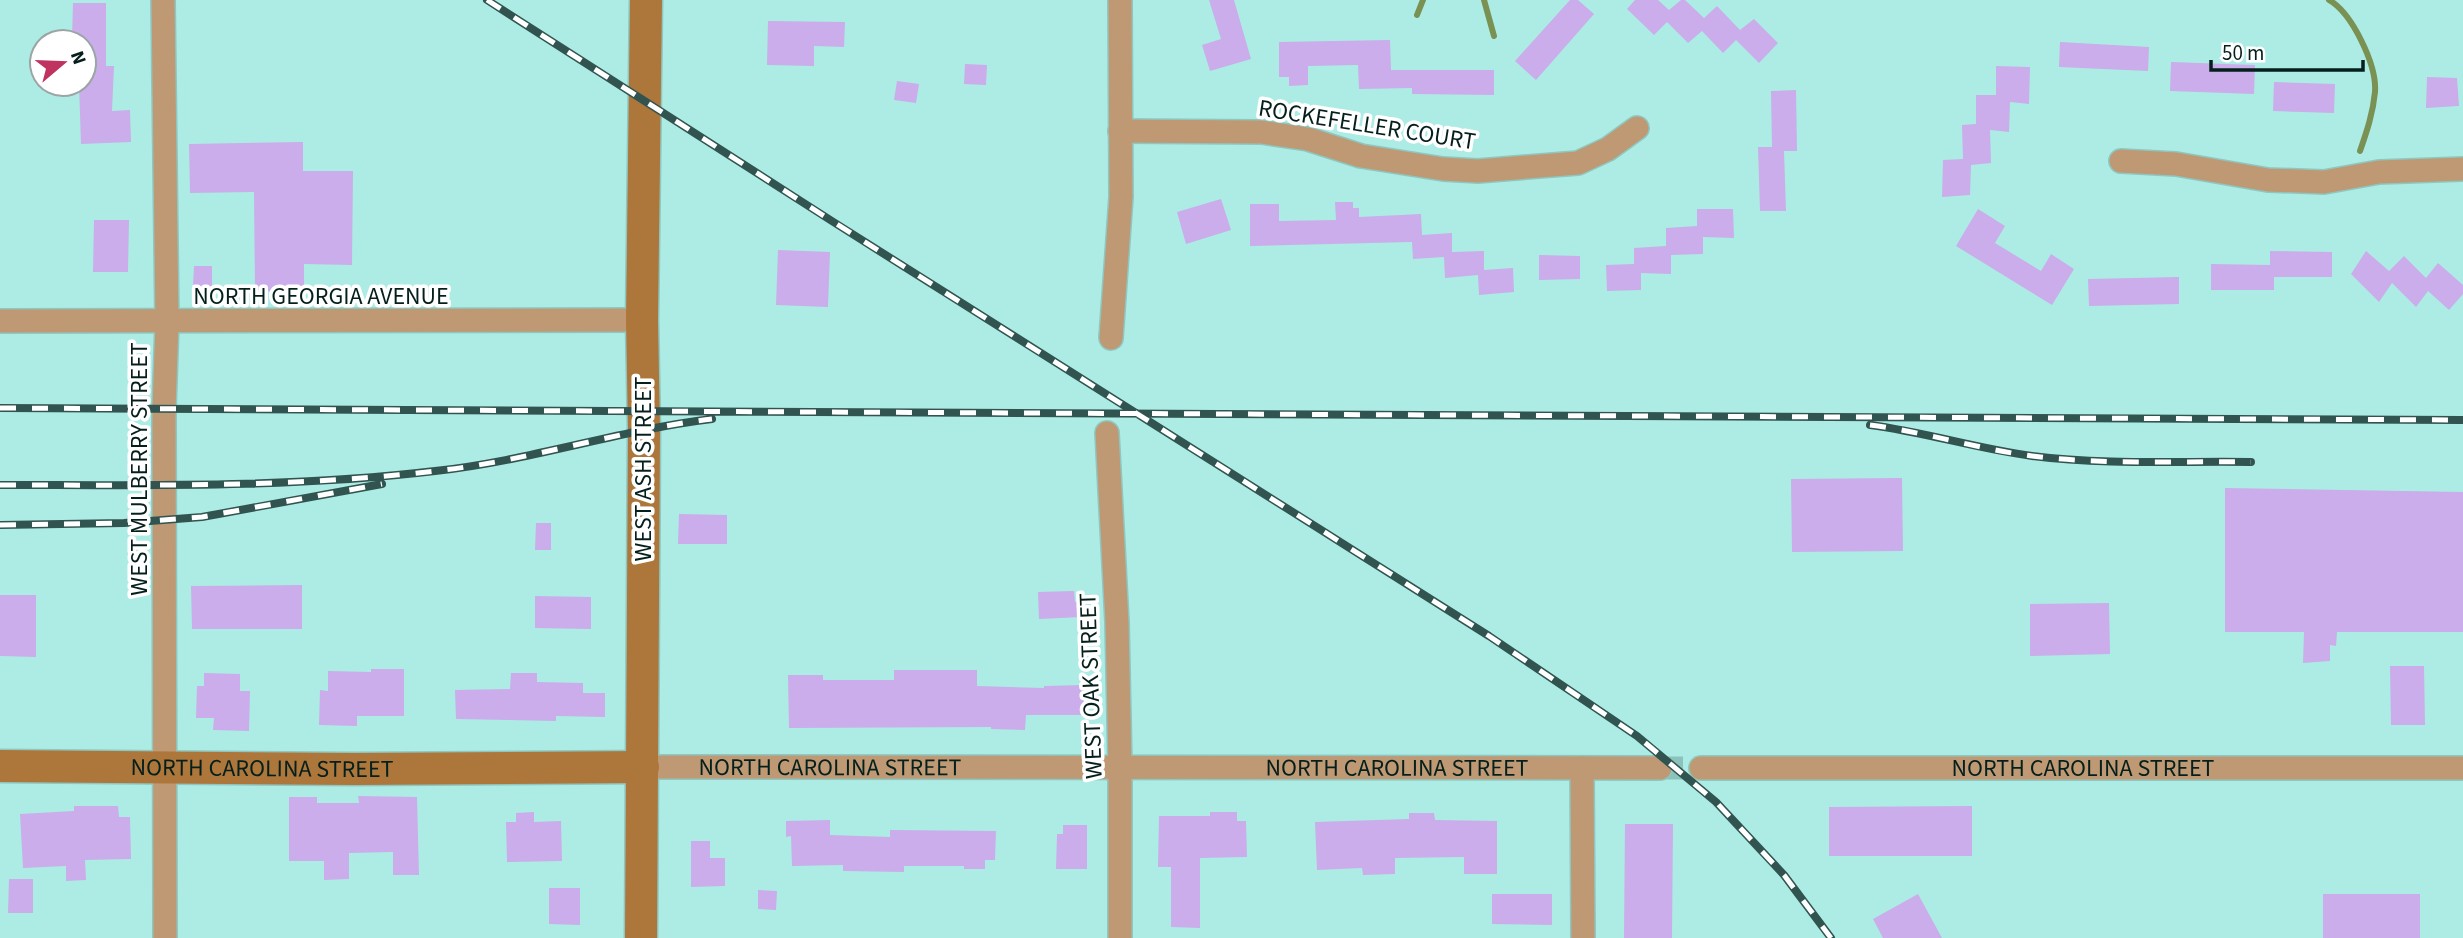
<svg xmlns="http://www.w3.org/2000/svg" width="2463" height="938" viewBox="0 0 2463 938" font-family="'Source Sans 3',sans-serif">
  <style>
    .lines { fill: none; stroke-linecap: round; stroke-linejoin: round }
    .stream { stroke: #7a9154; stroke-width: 6 }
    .building { fill: #caadea }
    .street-tunnel { stroke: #8bc3bc; stroke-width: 23; stroke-dasharray: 23 11; stroke-linecap: butt }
    .street-casing { stroke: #8fc7c0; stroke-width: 26 }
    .secondary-casing { stroke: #8fc7c0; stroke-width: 35 }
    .street { stroke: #be9974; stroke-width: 23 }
    .secondary { stroke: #ad763b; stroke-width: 32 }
    .rail-casing { stroke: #315450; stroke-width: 8 }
    .rail { stroke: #fff; stroke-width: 5; stroke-dasharray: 16; stroke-linecap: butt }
    .labels { text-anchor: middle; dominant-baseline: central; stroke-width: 7; stroke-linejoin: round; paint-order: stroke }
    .street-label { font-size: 24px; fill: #051f1c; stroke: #fff }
  </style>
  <rect width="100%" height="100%" fill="#adece4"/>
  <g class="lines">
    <!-- stream -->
    <path class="stream" d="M 1484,0 L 1494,36
      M 2329,0 C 2352,13 2377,65 2375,92 C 2373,113 2367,131 2360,151
      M 1417,15 L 1423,0"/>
  </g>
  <!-- building -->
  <path class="building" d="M 1209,0 L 1234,0 L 1251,59 L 1210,71 L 1202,45 L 1221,39 Z
    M 1570,0 L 1578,0 L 1594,14 L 1536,80 L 1515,61 Z
    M 1635,0 L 1658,0 L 1669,10 L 1681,0 L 1685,0 L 1704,18 L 1717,6 L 1740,30 L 1754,19 L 1778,43 L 1759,63 L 1736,40 L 1723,53 L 1702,31 L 1688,43 L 1667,22 L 1654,35 L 1627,9 Z
    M 73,3 L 106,3 L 106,66 L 114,66 L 112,111 L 130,110 L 131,142 L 81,144 L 79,84 L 84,84 L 84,39 L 72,39 Z
    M 768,21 L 845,22 L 844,47 L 814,46 L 814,66 L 767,65 Z
    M 1390,40 L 1391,70 L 1494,70 L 1494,95 L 1412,94 L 1412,88 L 1359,89 L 1358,65 L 1308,66 L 1308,85 L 1289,86 L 1289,77 L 1279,77 L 1279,42 Z
    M 2060,42 L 2149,47 L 2148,71 L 2059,67 Z
    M 2171,62 L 2255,65 L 2254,94 L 2170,91 Z
    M 965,64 L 987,65 L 986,85 L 964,84 Z
    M 1996,66 L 2030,67 L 2029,104 L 2010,102 L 2009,132 L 1990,130 L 1991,163 L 1971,165 L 1970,195 L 1942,197 L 1943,160 L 1963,159 L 1962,125 L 1976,124 L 1976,95 L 1996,95 Z
    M 2427,77 L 2457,78 L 2459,106 L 2426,108 Z
    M 897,81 L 919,84 L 916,103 L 894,100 Z
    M 2274,82 L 2335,84 L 2334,113 L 2273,111 Z
    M 1796,90 L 1797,151 L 1784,151 L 1786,211 L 1760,211 L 1758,147 L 1772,147 L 1771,91 Z
    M 303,142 L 303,171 L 353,171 L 352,265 L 304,264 L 304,291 L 255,291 L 254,192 L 190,193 L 189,144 Z
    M 1221,199 L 1231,230 L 1186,244 L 1177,212 Z
    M 1335,202 L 1353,202 L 1353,208 L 1359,208 L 1359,217 L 1421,214 L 1422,235 L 1452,233 L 1452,252 L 1484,251 L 1484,270 L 1513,268 L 1514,292 L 1479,295 L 1478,275 L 1445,278 L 1444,257 L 1413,259 L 1412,242 L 1250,246 L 1250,204 L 1279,204 L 1279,221 L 1336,220 Z
    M 1697,209 L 1733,209 L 1734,238 L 1703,237 L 1703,254 L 1671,255 L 1671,274 L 1641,273 L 1641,290 L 1607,291 L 1606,265 L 1634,264 L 1634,248 L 1666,246 L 1666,228 L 1697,226 Z
    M 1978,209 L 2005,226 L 1995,243 L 2041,271 L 2051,254 L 2074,269 L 2052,305 L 1956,246 Z
    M 94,220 L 129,220 L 128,272 L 93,272 Z
    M 778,250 L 830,252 L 828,307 L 776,305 Z
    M 2270,251 L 2332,252 L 2332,277 L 2274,277 L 2274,290 L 2211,290 L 2211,264 L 2270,265 Z
    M 2366,251 L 2389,271 L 2404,256 L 2426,278 L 2438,263 L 2463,285 L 2463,294 L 2449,310 L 2428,291 L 2416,307 L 2392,283 L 2379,302 L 2351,274 Z
    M 1539,255 L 1580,256 L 1580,279 L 1539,280 Z
    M 194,266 L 212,266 L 212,286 L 193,286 Z
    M 2179,277 L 2179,304 L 2089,306 L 2088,279 Z
    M 1902,478 L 1903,551 L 1792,552 L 1791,479 Z
    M 2225,488 L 2463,492 L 2463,632 L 2337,632 L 2336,646 L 2330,645 L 2330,661 L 2303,663 L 2304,632 L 2225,632 Z
    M 679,514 L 727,515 L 727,544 L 678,544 Z
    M 536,523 L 551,523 L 551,550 L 535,550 Z
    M 302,585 L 302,629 L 192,629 L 191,586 Z
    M 1074,591 L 1075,602 L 1080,602 L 1081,617 L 1039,619 L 1038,592 Z
    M 0,595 L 36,595 L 36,657 L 0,656 Z
    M 535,596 L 591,597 L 591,629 L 535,628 Z
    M 2109,603 L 2110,654 L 2030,656 L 2030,604 Z
    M 2390,666 L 2424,666 L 2425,725 L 2391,725 Z
    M 371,669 L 404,669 L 404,716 L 357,716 L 357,726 L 319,725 L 320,690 L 328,691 L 328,671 L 371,672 Z
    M 894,670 L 977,670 L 977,686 L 1044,688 L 1044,686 L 1084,685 L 1084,715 L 1026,715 L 1025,730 L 991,729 L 991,727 L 789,728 L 788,675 L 823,675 L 823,680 L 894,680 Z
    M 204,673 L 240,674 L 240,691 L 250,691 L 249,731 L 213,730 L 214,718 L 196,718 L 197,686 L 204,686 Z
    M 511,673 L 537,673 L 537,682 L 583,683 L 583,693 L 605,693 L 605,717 L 556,716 L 556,721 L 456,719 L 455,690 L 510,689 Z
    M 358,796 L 417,797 L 419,875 L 393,875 L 393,852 L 349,853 L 349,879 L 324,880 L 324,861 L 289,861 L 289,797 L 317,797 L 317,803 L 359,803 Z
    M 74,806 L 118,806 L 119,817 L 130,817 L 131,859 L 85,860 L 86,880 L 66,881 L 66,866 L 23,868 L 20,814 L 74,811 Z
    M 1972,806 L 1972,856 L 1829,856 L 1829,807 Z
    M 534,812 L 534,822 L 561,821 L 562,861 L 507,862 L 506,822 L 516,822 L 516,813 Z
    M 1210,812 L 1237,812 L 1237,821 L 1246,821 L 1247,857 L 1200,858 L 1200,928 L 1171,927 L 1171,867 L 1158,867 L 1159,816 L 1210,816 Z
    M 1409,813 L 1434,813 L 1435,820 L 1497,821 L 1497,874 L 1464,874 L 1464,857 L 1395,858 L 1395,874 L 1363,875 L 1362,868 L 1317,870 L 1315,822 L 1409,819 Z
    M 830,820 L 830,835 L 890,837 L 890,830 L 996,831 L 995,860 L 985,860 L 985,869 L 964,869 L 964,866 L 904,866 L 904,872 L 843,871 L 843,865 L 792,866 L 791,836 L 786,837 L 786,821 Z
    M 1625,824 L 1673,824 L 1672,938 L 1624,938 Z
    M 1063,825 L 1087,825 L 1087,869 L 1056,869 L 1057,834 L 1063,834 Z
    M 691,841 L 710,841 L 710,858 L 725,858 L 725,886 L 691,887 Z
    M 9,879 L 33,879 L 33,913 L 8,913 Z
    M 549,888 L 580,888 L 580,925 L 549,924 Z
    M 758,890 L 777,891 L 776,910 L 758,909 Z
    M 1492,894 L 1552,894 L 1552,925 L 1492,924 Z
    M 1918,894 L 1942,938 L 1883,938 L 1873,919 Z
    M 2323,894 L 2420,894 L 2420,938 L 2323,938 Z"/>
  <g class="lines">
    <!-- street-tunnel -->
    <path class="street-tunnel" d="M 1660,768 L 1701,768"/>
    <defs>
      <g id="street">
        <path d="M 163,0 L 167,323 L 164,409 L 165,938"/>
        <path d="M 1120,131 L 1261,132 L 1308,139 L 1361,156 L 1443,169 L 1478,171 L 1578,163 L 1608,149 L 1637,128"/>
        <path d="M 2121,161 L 2176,164 L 2268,180 L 2299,181 L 2324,182 L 2379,172 L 2463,169"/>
        <path d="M 0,321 L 642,320"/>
        <path d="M 1111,338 L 1121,197 L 1120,0"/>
        <path d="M 1107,433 L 1117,622 L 1120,767 L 1120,938"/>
        <path id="s1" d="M 643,767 L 1660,768"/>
        <path d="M 1582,768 L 1583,938"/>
        <path id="s2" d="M 1701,768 L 2463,768"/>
      </g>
      <g id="secondary">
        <path id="s3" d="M 0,766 L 354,769 L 643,767"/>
        <path d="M 641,938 L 644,430 L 642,320 L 646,0"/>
      </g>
    </defs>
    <!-- street casing -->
    <use href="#street" class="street-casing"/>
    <!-- secondary casing -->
    <use href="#secondary" class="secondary-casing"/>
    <!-- street -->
    <use href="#street" class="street"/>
    <!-- secondary -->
    <use href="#secondary" class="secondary"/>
    <defs>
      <path id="rail" d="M 487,0 L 835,223 L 1489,636 L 1637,736 L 1716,802 L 1784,875 L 1831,938
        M 0,408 L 2463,420
        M 1870,425 C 1925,432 1978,449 2032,456 C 2104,465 2179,461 2251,462
        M 0,485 C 145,485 291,488 435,471 C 529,461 619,430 712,419
        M 0,525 L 124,523 L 202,517 L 382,484"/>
    </defs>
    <!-- rail casing -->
    <use href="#rail" class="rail-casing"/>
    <!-- rail -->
    <use href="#rail" class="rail"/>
  </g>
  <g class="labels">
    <!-- street labels -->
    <g class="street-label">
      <text transform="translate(1367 125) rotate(9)">ROCKEFELLER COURT</text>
      <text x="321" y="296">NORTH GEORGIA AVENUE</text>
      <text transform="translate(139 469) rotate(-90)">WEST MULBERRY STREET</text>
      <text transform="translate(643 469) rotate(-90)">WEST ASH STREET</text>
      <text transform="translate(1091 686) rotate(-92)">WEST OAK STREET</text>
      <text stroke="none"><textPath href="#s3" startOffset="262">NORTH CAROLINA STREET</textPath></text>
      <text stroke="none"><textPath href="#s1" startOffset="187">NORTH CAROLINA STREET</textPath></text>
      <text stroke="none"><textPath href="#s1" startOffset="754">NORTH CAROLINA STREET</textPath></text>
      <text stroke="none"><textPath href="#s2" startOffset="382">NORTH CAROLINA STREET</textPath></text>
    </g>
  </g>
  <!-- north arrow -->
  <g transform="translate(63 63) rotate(71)"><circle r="33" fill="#ffffff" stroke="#9ba5a4" stroke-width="2"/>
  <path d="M0-5L12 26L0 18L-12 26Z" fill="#c03361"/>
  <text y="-10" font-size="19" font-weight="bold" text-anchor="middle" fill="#051f1c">N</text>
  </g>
  <!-- scale -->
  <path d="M2211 60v10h152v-10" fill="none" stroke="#051f1c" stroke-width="3.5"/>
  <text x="2222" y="60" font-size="21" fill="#051f1c" stroke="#ffffff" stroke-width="5" paint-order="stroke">50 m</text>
</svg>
